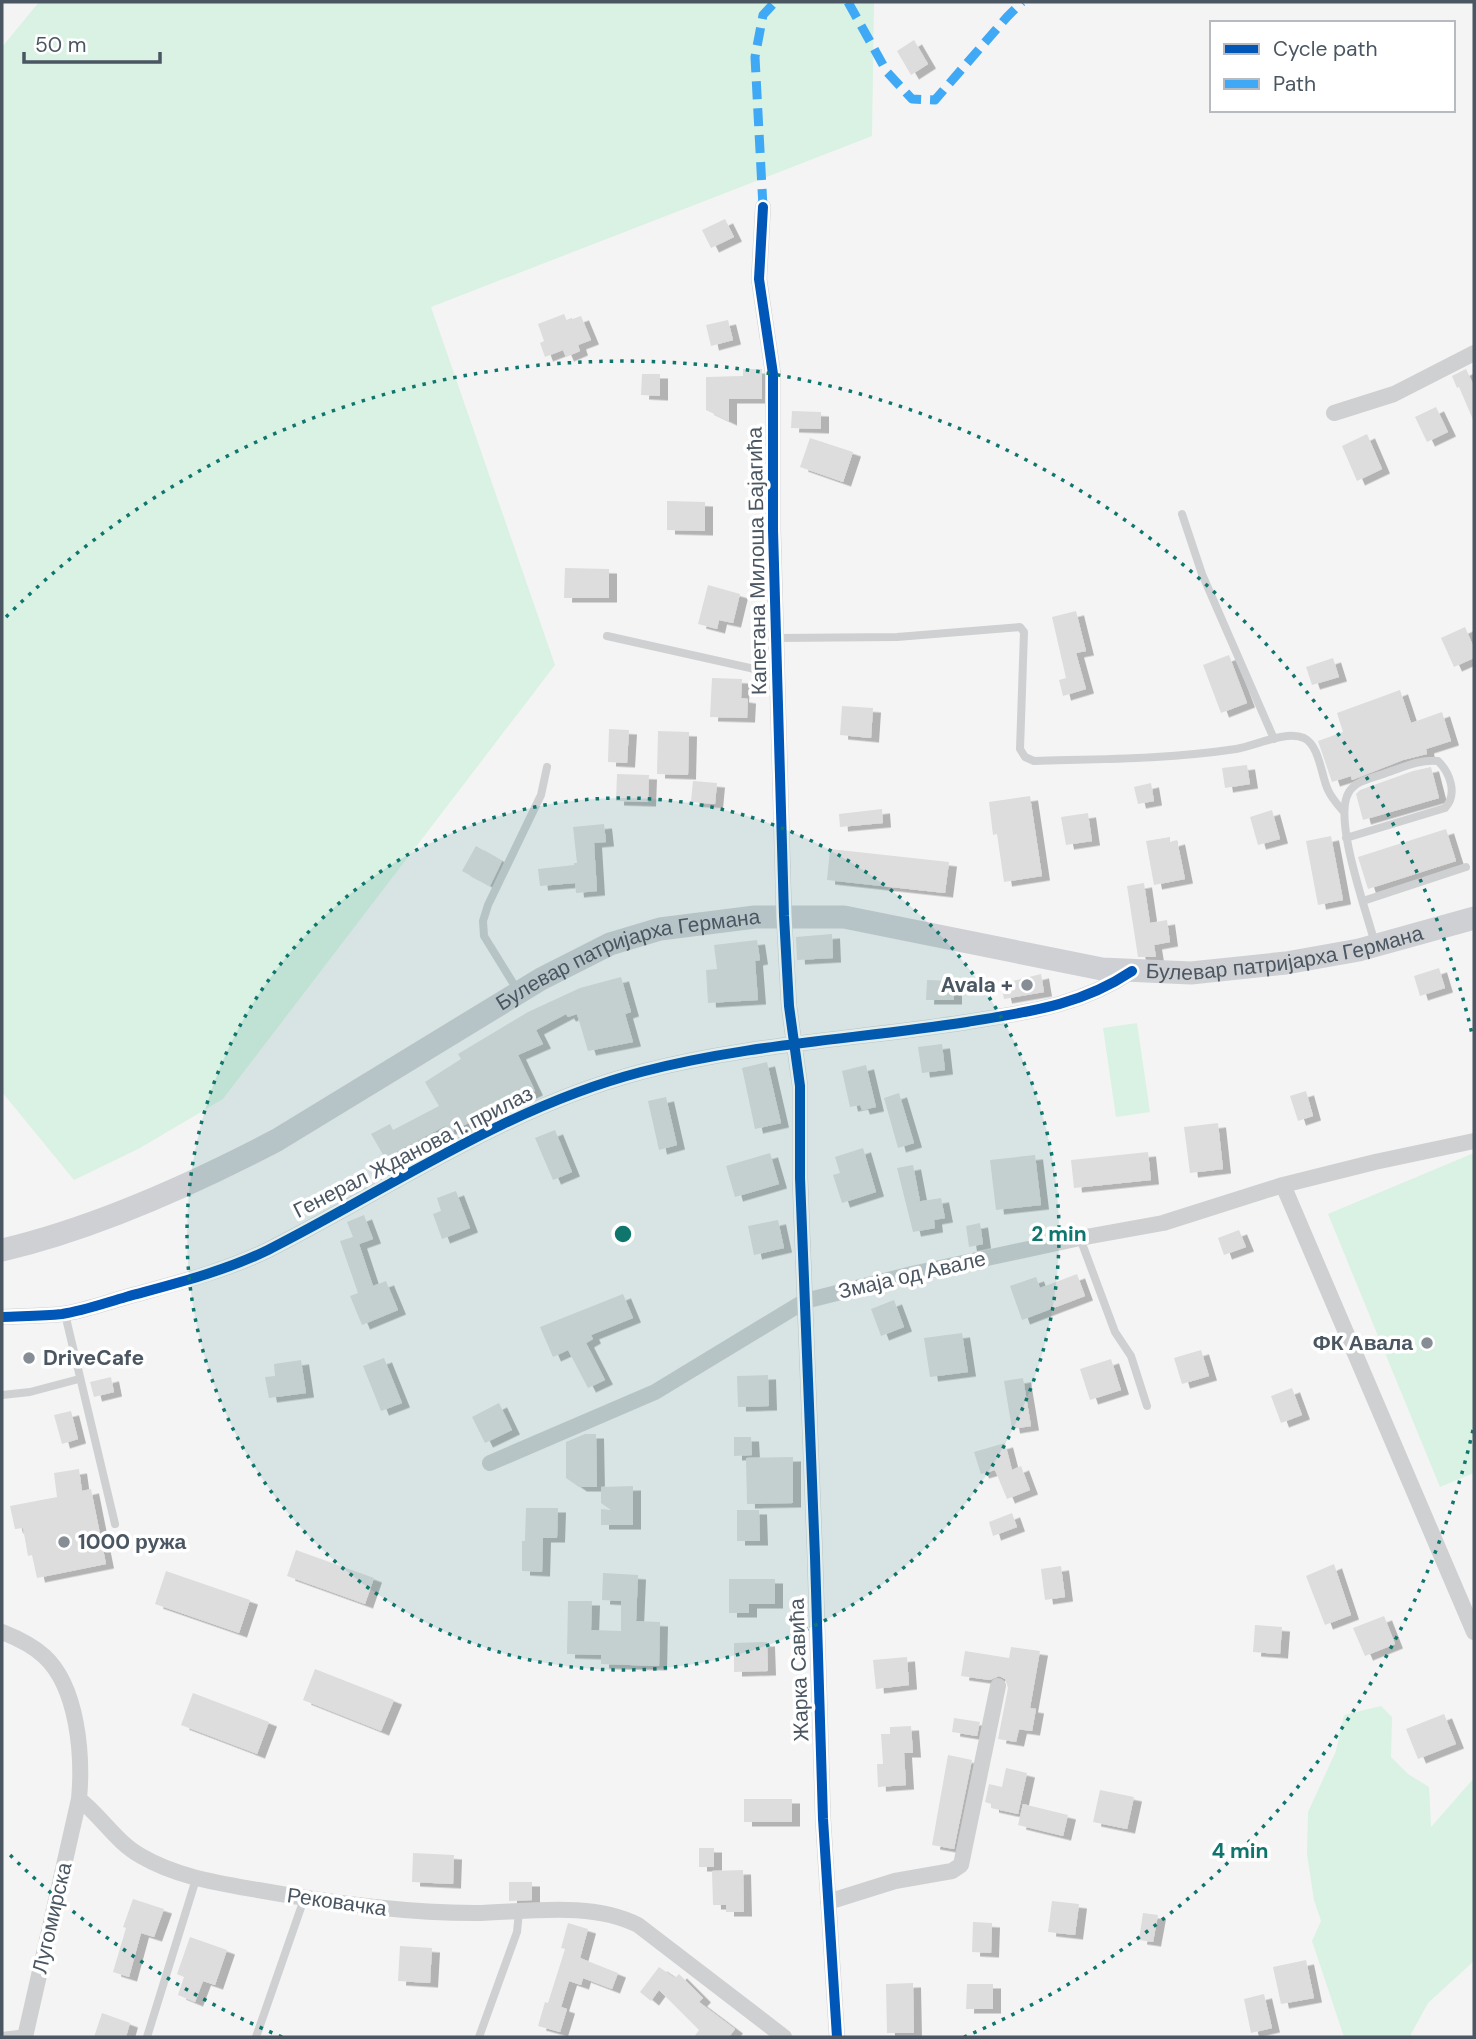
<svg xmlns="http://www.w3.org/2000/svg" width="1476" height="2039" viewBox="0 0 1476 2039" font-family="'DM Sans',sans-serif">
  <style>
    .green { fill: #d9f2e3 }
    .building { fill: #ddddde; filter: url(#shadow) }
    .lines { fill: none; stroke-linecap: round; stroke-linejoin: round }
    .service { stroke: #ced0d2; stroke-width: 8 }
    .minor { stroke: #ced0d2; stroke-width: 16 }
    .secondary { stroke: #ced0d4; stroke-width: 23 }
    .quiet { stroke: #3fa9f5; stroke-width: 9; stroke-dasharray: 18 9; stroke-linecap: butt }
    .cycleway-casing { stroke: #fff; stroke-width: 15 }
    .cycleway { stroke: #0057b8; stroke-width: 10 }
    .ring { fill: none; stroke: #0f766e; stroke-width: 3.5; stroke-dasharray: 3.5 7 }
    .poi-dot { fill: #868d94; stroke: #fff; stroke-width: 2.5 }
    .labels { text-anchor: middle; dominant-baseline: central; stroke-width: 7; stroke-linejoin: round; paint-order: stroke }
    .street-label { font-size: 21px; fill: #4a5661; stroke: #fff }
    .poi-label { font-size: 21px; font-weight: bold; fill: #4a5661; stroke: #fff; text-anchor: end }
    .centre { fill: #0f766e; stroke: #fff; stroke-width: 3.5 }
    .ring-label { font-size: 21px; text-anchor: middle; font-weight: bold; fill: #0f766e; stroke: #fff; stroke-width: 7; stroke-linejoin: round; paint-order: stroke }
  </style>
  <defs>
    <filter id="shadow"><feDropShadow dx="8" dy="4.5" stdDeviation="0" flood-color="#0004"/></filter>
  </defs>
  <rect width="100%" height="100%" fill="#f4f4f4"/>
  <!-- green -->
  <path class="green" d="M 39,2 L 874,2 L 872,136 L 431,307 L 555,665 L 223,1099 L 140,1148 L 74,1180 L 2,1092 L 2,47 Z
    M 1137,1023 L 1150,1112 L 1116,1117 L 1103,1028 Z
    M 1474,1153 L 1474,1473 L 1440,1487 L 1328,1214 Z
    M 1381,1706 L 1392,1717 L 1391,1757 L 1408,1774 L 1429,1787 L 1431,1827 L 1474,1778 L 1474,1961 L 1428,2003 L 1411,2034 L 1412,2037 L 1344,2037 L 1312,1941 L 1321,1921 L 1314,1900 L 1307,1854 L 1308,1812 L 1336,1751 L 1344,1715 Z"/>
  <!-- building -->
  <path class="building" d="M 914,40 L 928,64 L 911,75 L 897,51 Z
    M 725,219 L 734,237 L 711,248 L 702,230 Z
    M 564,314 L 567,321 L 581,316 L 591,340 L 578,345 L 580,351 L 566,357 L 563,350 L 545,357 L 540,343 L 544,341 L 538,324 Z
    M 728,320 L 733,340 L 711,346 L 706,325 Z
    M 743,369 L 762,369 L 762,399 L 729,399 L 729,421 L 706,410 L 706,377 L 743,376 Z
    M 1466,369 L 1474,386 L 1474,422 L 1459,387 L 1457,388 L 1452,376 Z
    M 642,374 L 660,374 L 660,396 L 641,395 Z
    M 1436,407 L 1448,432 L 1427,442 L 1415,417 Z
    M 792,411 L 821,412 L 821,429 L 791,428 Z
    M 1367,434 L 1382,469 L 1357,481 L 1342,446 Z
    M 810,438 L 853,452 L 843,482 L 800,467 Z
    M 667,501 L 705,502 L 705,531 L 667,530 Z
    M 565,568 L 609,569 L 609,598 L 564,598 Z
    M 708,585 L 740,594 L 733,623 L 719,620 L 717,629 L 698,624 Z
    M 1076,611 L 1086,651 L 1076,653 L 1086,689 L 1063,696 L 1059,680 L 1066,678 L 1052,617 Z
    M 1465,627 L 1474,648 L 1474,658 L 1454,667 L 1441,638 Z
    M 1229,655 L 1247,703 L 1221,713 L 1203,665 Z
    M 1333,658 L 1339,677 L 1312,685 L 1306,667 Z
    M 712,678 L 742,679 L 741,698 L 748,699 L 747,718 L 710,717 Z
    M 1400,690 L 1411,723 L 1442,712 L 1451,741 L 1426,749 L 1427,754 L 1403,760 L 1352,780 L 1351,776 L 1332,782 L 1318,741 L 1343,732 L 1337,713 Z
    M 842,706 L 873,708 L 871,738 L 840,735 Z
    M 609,729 L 629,730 L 627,763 L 608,762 Z
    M 658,731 L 689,732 L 688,775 L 657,774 Z
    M 1247,765 L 1250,784 L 1225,788 L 1222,768 Z
    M 1431,767 L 1439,798 L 1363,820 L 1356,794 L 1360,790 L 1413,771 Z
    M 617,774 L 649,775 L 648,802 L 616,801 Z
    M 693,781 L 717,783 L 715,804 L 691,802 Z
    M 1151,783 L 1154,801 L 1138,804 L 1134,787 Z
    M 1030,796 L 1042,876 L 1004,882 L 997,834 L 993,835 L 989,802 Z
    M 882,809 L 883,823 L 840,827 L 839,814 Z
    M 1272,810 L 1280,839 L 1258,845 L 1250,817 Z
    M 1088,813 L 1092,841 L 1066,845 L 1061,817 Z
    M 604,824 L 606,842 L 594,843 L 597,891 L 576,893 L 575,883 L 540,886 L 538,869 L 574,865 L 574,863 L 577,863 L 573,827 Z
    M 1446,829 L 1456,861 L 1368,889 L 1358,857 Z
    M 1331,836 L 1343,900 L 1318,905 L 1306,841 Z
    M 1170,837 L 1170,842 L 1177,840 L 1185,879 L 1154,885 L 1146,841 Z
    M 476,846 L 502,861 L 490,886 L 462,871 Z
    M 830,849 L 949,862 L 945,893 L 827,880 Z
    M 1144,883 L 1150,923 L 1167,920 L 1170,942 L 1154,945 L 1156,957 L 1138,957 L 1127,886 Z
    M 832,934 L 833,958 L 797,960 L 796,937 Z
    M 757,940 L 760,960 L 755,961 L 758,1000 L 708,1003 L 706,970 L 717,969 L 714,945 Z
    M 1439,968 L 1445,988 L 1420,996 L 1414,976 Z
    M 1041,974 L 1044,992 L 1004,999 L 1001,984 Z
    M 621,977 L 631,1012 L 625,1014 L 633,1042 L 588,1051 L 577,1014 L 568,1017 L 566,1014 L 536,1030 L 543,1044 L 518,1055 L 535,1091 L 452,1131 L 451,1129 L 447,1130 L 445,1126 L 385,1158 L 371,1134 L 390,1124 L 393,1130 L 439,1106 L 425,1082 L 461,1059 L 458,1054 L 528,1012 L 580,988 Z
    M 927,980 L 954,981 L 954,1000 L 926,1000 Z
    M 942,1044 L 945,1070 L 922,1073 L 918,1047 Z
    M 767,1062 L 781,1123 L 755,1129 L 742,1068 Z
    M 866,1065 L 876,1107 L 862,1110 L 860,1105 L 850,1107 L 842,1071 Z
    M 1306,1091 L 1313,1116 L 1298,1121 L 1290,1096 Z
    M 899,1093 L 914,1143 L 898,1148 L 884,1098 Z
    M 666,1097 L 677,1145 L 659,1150 L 648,1101 Z
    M 1218,1123 L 1223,1169 L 1190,1173 L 1184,1127 Z
    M 555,1130 L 572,1172 L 553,1180 L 535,1138 Z
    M 863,1148 L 876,1192 L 842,1203 L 833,1175 L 840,1173 L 835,1157 Z
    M 1148,1152 L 1151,1180 L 1074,1188 L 1071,1160 Z
    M 770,1153 L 779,1184 L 735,1197 L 726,1166 Z
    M 1035,1155 L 1041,1205 L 996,1210 L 990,1160 Z
    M 913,1165 L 920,1201 L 916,1202 L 941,1198 L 945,1218 L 934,1220 L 935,1228 L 913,1232 L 897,1168 Z
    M 456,1191 L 470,1228 L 442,1239 L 433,1214 L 441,1211 L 437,1198 Z
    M 364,1215 L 373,1239 L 359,1244 L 373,1286 L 386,1281 L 398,1310 L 362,1325 L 350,1296 L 358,1293 L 340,1241 L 353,1237 L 347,1222 Z
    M 778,1220 L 784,1248 L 754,1255 L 748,1226 Z
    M 980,1223 L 983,1244 L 969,1247 L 966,1226 Z
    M 1239,1230 L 1246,1247 L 1224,1255 L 1218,1238 Z
    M 1077,1274 L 1085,1296 L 1022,1320 L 1010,1286 L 1036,1277 L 1040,1288 Z
    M 623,1294 L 633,1318 L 591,1335 L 593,1339 L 586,1343 L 605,1380 L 588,1388 L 568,1350 L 553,1357 L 540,1327 Z
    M 894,1300 L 904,1327 L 881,1336 L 871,1309 Z
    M 962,1333 L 968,1372 L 930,1377 L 924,1338 Z
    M 1201,1350 L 1209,1376 L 1182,1384 L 1174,1358 Z
    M 384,1358 L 402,1403 L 381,1411 L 363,1366 Z
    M 1111,1359 L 1121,1390 L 1090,1400 L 1080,1369 Z
    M 301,1360 L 306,1393 L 269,1398 L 265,1377 L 275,1376 L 274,1364 Z
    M 768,1375 L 769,1406 L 738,1407 L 737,1376 Z
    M 111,1377 L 114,1392 L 94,1397 L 90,1382 Z
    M 1023,1378 L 1031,1426 L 1012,1429 L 1004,1381 Z
    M 1292,1388 L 1302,1415 L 1281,1423 L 1271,1396 Z
    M 499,1403 L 512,1430 L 485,1443 L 472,1417 Z
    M 71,1411 L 78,1439 L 62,1444 L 54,1415 Z
    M 585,1434 L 596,1434 L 597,1487 L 579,1487 L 566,1478 L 566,1442 Z
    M 734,1437 L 751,1437 L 752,1455 L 734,1456 Z
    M 1005,1443 L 1012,1470 L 1021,1466 L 1030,1490 L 1007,1499 L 995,1470 L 981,1474 L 974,1452 Z
    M 793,1457 L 793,1503 L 747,1504 L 746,1458 Z
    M 79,1469 L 82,1491 L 91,1489 L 106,1564 L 37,1578 L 32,1555 L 28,1556 L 23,1528 L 15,1529 L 10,1506 L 57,1497 L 54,1473 Z
    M 633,1486 L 633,1525 L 601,1525 L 601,1509 L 611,1510 L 601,1503 L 601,1487 Z
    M 526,1508 L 558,1508 L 557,1538 L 543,1538 L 542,1572 L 522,1571 L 522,1541 L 525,1541 Z
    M 737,1510 L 759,1510 L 760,1541 L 737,1541 Z
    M 1012,1513 L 1017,1527 L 993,1536 L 989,1522 Z
    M 296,1550 L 374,1578 L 365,1604 L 287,1576 Z
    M 1334,1564 L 1351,1615 L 1325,1625 L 1306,1576 Z
    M 1061,1566 L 1065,1597 L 1045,1600 L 1041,1569 Z
    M 166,1571 L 250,1600 L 239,1633 L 155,1604 Z
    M 603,1573 L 638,1575 L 636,1621 L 660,1622 L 659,1666 L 601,1664 L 601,1655 L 567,1654 L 568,1601 L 592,1601 L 591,1630 L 621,1631 L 621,1601 L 602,1600 Z
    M 729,1579 L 775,1579 L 775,1604 L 749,1604 L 749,1613 L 729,1613 Z
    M 1384,1616 L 1395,1644 L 1365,1656 L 1353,1628 Z
    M 1255,1625 L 1282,1627 L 1280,1654 L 1253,1652 Z
    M 767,1642 L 768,1671 L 734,1672 L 734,1643 Z
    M 1011,1647 L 1040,1651 L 1030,1708 L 1036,1709 L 1032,1731 L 1017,1729 L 1019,1729 L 1016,1742 L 998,1739 L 1008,1688 L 1005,1679 L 999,1676 L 990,1680 L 961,1676 L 965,1651 L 1009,1658 Z
    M 907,1657 L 909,1685 L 876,1689 L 873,1660 Z
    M 315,1669 L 394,1700 L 381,1731 L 303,1700 Z
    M 193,1693 L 269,1722 L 257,1754 L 181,1725 Z
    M 1444,1714 L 1456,1744 L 1418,1759 L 1406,1729 Z
    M 954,1718 L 980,1722 L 977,1736 L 952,1732 Z
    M 911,1726 L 913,1753 L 904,1753 L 906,1785 L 878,1787 L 877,1764 L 883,1764 L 881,1734 L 890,1734 L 890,1727 Z
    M 948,1755 L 972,1760 L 954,1849 L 932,1845 Z
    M 1006,1768 L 1027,1773 L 1018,1814 L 991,1808 L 991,1804 L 985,1802 L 989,1784 L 1002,1787 Z
    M 1100,1790 L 1134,1797 L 1127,1829 L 1093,1822 Z
    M 744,1799 L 792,1799 L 792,1822 L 744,1822 Z
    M 1023,1804 L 1068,1815 L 1063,1836 L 1018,1825 Z
    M 699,1848 L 714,1848 L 714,1867 L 699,1867 Z
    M 413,1853 L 454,1855 L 453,1884 L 412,1882 Z
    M 743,1870 L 744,1912 L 726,1912 L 726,1905 L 713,1905 L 712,1871 Z
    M 509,1882 L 532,1882 L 532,1900 L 509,1901 Z
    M 133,1899 L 164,1909 L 154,1937 L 141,1933 L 129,1977 L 113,1972 L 126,1928 L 123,1927 Z
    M 1052,1901 L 1079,1904 L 1075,1935 L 1048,1932 Z
    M 1143,1913 L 1158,1915 L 1153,1942 L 1139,1940 Z
    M 973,1922 L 992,1923 L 991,1953 L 972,1952 Z
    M 568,1923 L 588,1929 L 580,1958 L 618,1973 L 612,1989 L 583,1978 L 581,1985 L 569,1981 L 561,2007 L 567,2009 L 560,2032 L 538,2026 L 545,2002 L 548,2003 L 565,1949 L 561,1948 Z
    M 190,1937 L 227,1950 L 215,1985 L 203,1981 L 195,2002 L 178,1995 L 184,1977 L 177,1974 Z
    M 400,1946 L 432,1948 L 430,1983 L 398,1981 Z
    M 1306,1960 L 1314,1998 L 1281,2004 L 1273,1967 Z
    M 659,1967 L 675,1978 L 679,1974 L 703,1998 L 699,2002 L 735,2029 L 729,2037 L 694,2037 L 699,2030 L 659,1990 L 651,2001 L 640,1992 Z
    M 913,1983 L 914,2033 L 887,2033 L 886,1984 Z
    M 967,1984 L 993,1984 L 993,2009 L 966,2009 Z
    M 1264,1994 L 1272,2028 L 1251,2033 L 1244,1999 Z
    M 102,2013 L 130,2023 L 126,2037 L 94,2037 Z"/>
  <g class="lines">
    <!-- service -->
    <path class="service" d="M 1182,514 L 1202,574 L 1274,739
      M 607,636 L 777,674
      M 777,638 L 897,637 L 1020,627 L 1024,632 L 1020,749 L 1025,757 L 1034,761 C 1101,759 1169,759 1236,749 C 1255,746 1286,730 1304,738 C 1320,746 1321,776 1328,790 C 1332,799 1338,805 1344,812
      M 1346,838 L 1445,808 C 1458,794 1450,773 1438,761 C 1420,759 1402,768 1386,773 C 1373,778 1356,780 1349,792 C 1332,818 1367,912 1375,944
      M 1363,901 L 1466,867
      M 518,991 L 484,936 L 483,921 L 488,905 L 541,795 L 547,767
      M 1080,1238 L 1115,1332 L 1131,1356 L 1147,1406
      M 65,1314 L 115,1524
      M 2,1395 L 30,1392 L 79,1379
      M 2,2036 L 26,2033
      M 147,2037 L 196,1879
      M 256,2037 L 304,1899
      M 479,2037 L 517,1932 L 519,1912"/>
    <!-- minor -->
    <path class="minor" d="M 763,207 L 759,279 L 773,374 L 773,530 L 784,916 L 789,1006 L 800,1086 L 800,1178 L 815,1557 L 823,1819 L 837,2037
      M 1334,413 L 1394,394 L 1474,353
      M 1283,1185 L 1474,1632
      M 2,1317 C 22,1316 42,1316 62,1314 C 83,1311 105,1303 126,1297 C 173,1284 223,1272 268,1250 C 390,1188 507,1107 641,1072 C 747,1044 858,1039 967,1022 C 1027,1012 1080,1006 1132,971
      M 490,1463 L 655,1392 L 805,1301 L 912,1274 L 1080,1238 L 1163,1223 L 1283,1185 L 1375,1162 L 1474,1141
      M 2,1632 C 17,1638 32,1645 44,1656 C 78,1687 83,1756 79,1799 C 101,1816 116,1842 141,1856 C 177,1877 218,1883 258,1890 C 330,1903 402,1913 475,1913 C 527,1912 591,1901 638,1925 L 784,2037
      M 828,1902 L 895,1881 L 952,1871 L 961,1865 L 998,1686
      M 25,2037 L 79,1799"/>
    <!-- secondary -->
    <path class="secondary" id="s1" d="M 2,1250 C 96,1228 191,1185 277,1140 L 541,979 L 610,944 L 660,929 L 755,917 L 844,917 L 1102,969 L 1191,973 L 1286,963 L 1359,950 L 1474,918"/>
    <!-- quiet -->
    <path class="quiet" d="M 848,2 L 887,72 L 912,99 L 935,100 L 1007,17 L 1022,2
      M 763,207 L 755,57 L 763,15 L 775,2"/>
    <defs>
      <path id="cycleway" d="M 763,207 L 759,279 L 773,374 L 773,530 L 784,916 L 789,1006 L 800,1086 L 800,1178 L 815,1557 L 823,1819 L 837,2037
        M 2,1317 C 22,1316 42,1316 62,1314 C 83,1311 105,1303 126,1297 C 173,1284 223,1272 268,1250 C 390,1188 507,1107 641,1072 C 747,1044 858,1039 967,1022 C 1027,1012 1080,1006 1132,971"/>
    </defs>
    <!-- cycleway casing -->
    <use href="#cycleway" class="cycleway-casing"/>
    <!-- cycleway -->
    <use href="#cycleway" class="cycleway"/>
  </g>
  <!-- distance rings -->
  <circle cx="623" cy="1234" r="436" fill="#0f766e" fill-opacity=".12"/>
  <g class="ring">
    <circle cx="623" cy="1234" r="436"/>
    <path d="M1473 1430A872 872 0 0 1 964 2037M282 2037A872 872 0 0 1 6 1851M6 617A872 872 0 0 1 1473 1038"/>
  </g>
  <!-- markers -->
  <g class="poi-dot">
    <circle cx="1027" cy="985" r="7"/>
    <circle cx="1427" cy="1343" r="7"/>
    <circle cx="29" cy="1358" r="7"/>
    <circle cx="64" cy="1542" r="7"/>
  </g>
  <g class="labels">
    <!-- street labels -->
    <g class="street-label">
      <text transform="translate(757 561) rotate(-91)">Капетана Милоша Бајагића</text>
      <text stroke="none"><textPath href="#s1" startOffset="1368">Булевар патријарха Германа</textPath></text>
      <text stroke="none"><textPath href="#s1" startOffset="696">Булевар патријарха Германа</textPath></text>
      <text transform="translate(413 1152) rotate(-27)">Генерал Жданова 1. прилаз</text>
      <text transform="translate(912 1275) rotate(-13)">Змаја од Авале</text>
      <text transform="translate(799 1670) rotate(-92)">Жарка Савића</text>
      <text transform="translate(337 1902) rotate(8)">Рековачка</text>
      <text transform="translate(52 1918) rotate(-77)">Лугомирска</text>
    </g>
    <!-- poi labels -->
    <g class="poi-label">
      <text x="1013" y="985">Avala +</text>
      <text x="1413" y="1343">ФК Авала</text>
      <text x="43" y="1358" text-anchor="start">DriveCafe</text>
      <text x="78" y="1542" text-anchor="start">1000 ружа</text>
    </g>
  </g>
  <circle cx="623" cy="1234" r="10" class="centre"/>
  <g class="ring-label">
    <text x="1059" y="1241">2 min</text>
    <text x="1240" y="1858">4 min</text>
  </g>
  <!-- border -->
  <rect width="1476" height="2039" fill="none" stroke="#4a5661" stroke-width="7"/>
  <!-- legend -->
  <rect x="1210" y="21" width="245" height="91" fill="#ffffff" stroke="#b7bbc0" stroke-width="2"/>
  <rect x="1224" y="44" width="35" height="10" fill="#0057b8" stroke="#b7bbc0" stroke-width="2"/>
  <text x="1273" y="56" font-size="21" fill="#4a5661">Cycle path</text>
  <rect x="1224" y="79" width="35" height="10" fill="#3fa9f5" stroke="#b7bbc0" stroke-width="2"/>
  <text x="1273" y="91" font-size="21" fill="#4a5661">Path</text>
  <!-- scale -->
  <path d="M24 52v10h136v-10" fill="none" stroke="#4a5661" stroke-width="3.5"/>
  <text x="35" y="52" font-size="21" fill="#4a5661" stroke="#ffffff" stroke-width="5" paint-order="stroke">50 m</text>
</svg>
